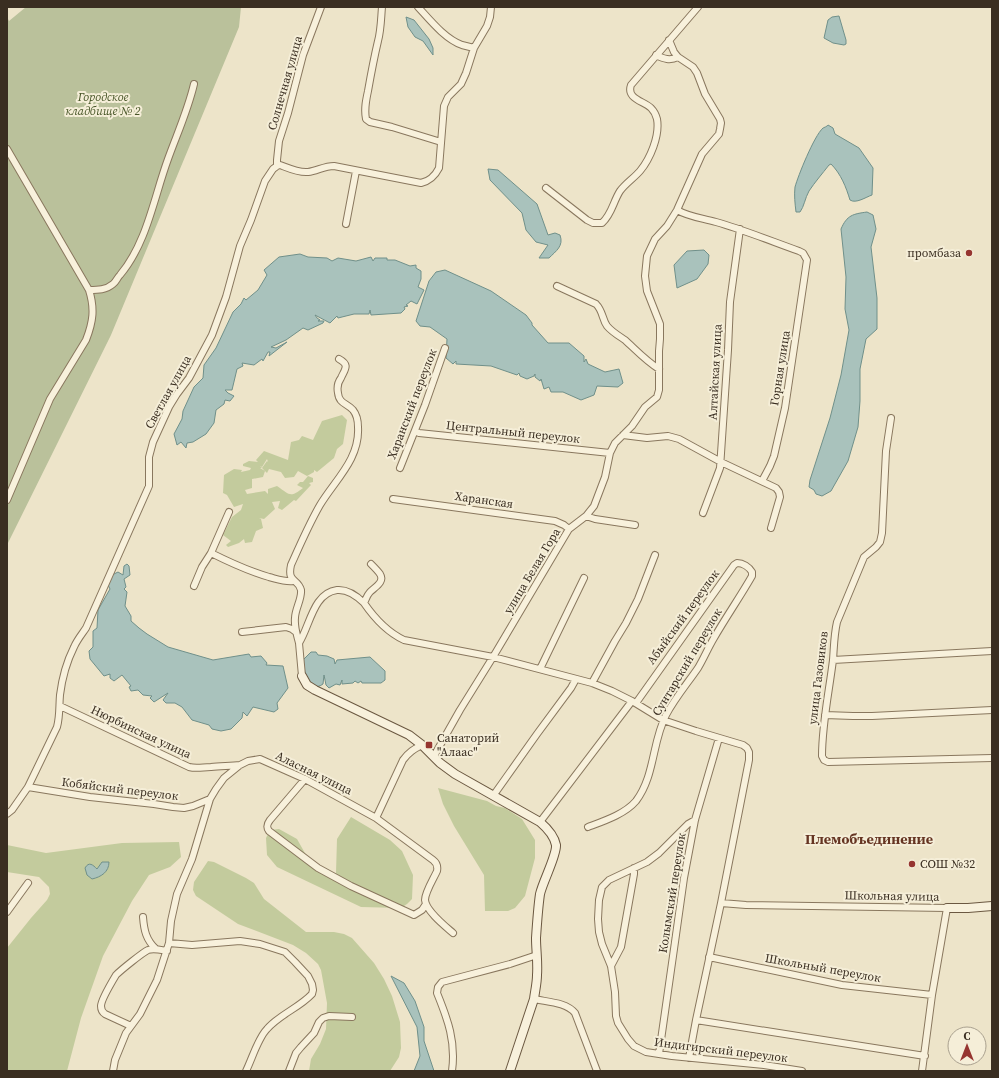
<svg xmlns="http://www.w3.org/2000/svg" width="999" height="1078" viewBox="0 0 999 1078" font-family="'Source Serif 4',serif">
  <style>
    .green { fill: #c3cb9d }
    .cemetery { fill: #bac19b }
    .water { fill: #a9c2bc; stroke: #70908a }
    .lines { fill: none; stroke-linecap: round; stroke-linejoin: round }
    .street-casing { stroke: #89775e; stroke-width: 8 }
    .secondary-casing { stroke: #6b5841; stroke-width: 10 }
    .street { stroke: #f8f1dc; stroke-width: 6 }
    .secondary { stroke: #f8f1dc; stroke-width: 8 }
    .poi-dot { fill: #963530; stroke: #f5eed8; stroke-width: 1.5 }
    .labels { text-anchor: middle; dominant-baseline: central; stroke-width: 4; stroke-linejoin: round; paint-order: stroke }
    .street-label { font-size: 12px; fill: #3a2e21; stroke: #f5eed8 }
    .park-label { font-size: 12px; font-style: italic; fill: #485628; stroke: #f5eed8 }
    .poi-label { font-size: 12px; fill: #3a2e21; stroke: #f5eed8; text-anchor: start }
    .quarter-label { font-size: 14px; font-weight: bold; fill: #653422; stroke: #f5eed8 }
  </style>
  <rect width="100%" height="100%" fill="#ede4c9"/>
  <!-- green -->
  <path class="green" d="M 342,415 L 347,420 L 343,444 L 337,449 L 334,458 L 317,472 L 314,470 L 314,472 L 307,476 L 298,471 L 294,477 L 285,478 L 281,472 L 269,469 L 267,473 L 262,468 L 267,461 L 268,462 L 267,459 L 262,467 L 260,466 L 262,468 L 260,468 L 265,471 L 263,477 L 252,479 L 252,488 L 245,490 L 247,494 L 265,491 L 268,494 L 268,489 L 277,486 C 290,495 290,498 303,488 L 297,485 L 300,482 L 303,482 L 308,476 L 313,478 L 313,482 L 309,483 L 311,485 L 296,501 L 294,500 L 282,510 L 278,508 L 280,501 L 272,502 L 275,509 L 264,519 L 259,518 L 261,519 L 263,528 L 256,531 L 252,542 L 245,543 L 244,539 L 239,543 L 228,547 L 226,545 L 231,541 L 223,535 L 232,517 L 241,510 L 243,504 L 234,507 L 227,495 L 223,493 L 224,475 L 234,469 L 242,470 L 241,472 L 250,470 L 251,468 L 243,466 L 243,464 L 249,461 L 258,462 L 256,460 L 264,451 L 288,460 L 291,442 L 299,440 L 302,436 L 313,440 L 322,421 Z
    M 438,788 L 487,801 L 496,806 L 505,808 L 522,819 L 535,840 L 535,858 L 525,896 L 515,908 L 508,911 L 485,911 L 484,875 L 454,826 L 443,804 Z
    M 351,817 L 390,840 L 402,851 L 413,875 L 412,899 L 407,904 L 401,908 L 361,907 L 277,867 L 267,855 L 266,838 L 270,830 L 279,829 L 297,839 L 306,855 L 326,873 L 336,873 L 337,839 Z
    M 179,842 L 181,857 L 170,867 L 149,875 L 132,901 L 103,956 L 81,1018 L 67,1071 L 7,1071 L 7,948 L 31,918 L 47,900 L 50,894 L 49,887 L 39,877 L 7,872 L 7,845 L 46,853 L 122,843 Z
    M 208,861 L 214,862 L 246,878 L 254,883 L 264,899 L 306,932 L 334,932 L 344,934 L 352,938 L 374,963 L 384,979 L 392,996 L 400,1022 L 401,1048 L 399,1057 L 390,1071 L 309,1071 L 311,1059 L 320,1044 L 326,1029 L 327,1003 L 321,970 L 318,964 L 306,953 L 293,945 L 238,924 L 196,896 L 193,890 L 194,882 Z"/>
  <!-- cemetery -->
  <path class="cemetery" d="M 26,7 L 241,7 L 239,27 L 111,335 L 7,545 L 7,17 L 9,21 Z"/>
  <!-- water -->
  <path class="water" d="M 839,16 L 846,40 L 846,44 L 844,45 L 833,43 L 824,38 L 828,20 L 832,17 Z
    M 406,17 L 414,20 L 429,39 L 433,48 L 433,55 L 423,41 L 415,37 L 408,27 Z
    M 828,125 L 833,128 L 835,134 L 859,148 L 873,168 L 872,195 C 866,197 856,204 850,200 C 846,187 841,174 831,164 L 829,165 C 822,174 815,182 809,191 C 805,198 804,207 800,212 L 796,212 C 795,204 794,195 795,187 C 798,176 814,136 823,128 C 823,128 828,126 828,125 Z
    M 488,169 L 498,170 L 537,204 L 548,235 L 555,233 L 560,235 C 564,246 556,251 549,258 L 539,258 L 548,245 L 536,242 L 526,230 L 522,213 L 490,180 Z
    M 867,212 L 873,215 L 876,229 L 871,247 L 877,298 L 877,329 L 866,339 L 860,369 L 860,401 L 858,427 L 848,461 L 831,491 L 822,496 L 816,494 L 814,490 L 809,487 L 810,480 L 830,418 L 841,375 L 849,330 L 845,309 L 846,277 L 841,229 C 847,215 853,214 867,212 Z
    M 704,250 L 709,255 L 708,264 L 697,279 L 677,288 L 674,265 L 687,251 Z
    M 300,254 L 308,257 L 327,258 L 332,261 L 338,258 L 356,261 L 371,257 L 373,261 L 375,258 L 387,258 L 387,260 L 395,260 L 410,266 L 416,265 L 416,268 L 421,271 L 421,279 L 418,287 L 424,290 L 417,304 L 411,301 L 406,305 L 408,306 L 404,307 L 405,309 L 401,313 L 371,315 L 370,310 L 369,314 L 354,314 L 338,318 L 337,316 L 330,323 L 315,315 L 317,318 L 320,320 L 318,321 L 324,321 L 323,323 L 308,330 L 303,328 L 286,340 L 271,347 L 276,348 L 287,342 L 269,356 L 270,352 L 268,352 L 263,361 L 262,359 L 254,365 L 242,363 L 243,366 L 237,369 L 232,390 L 225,390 L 228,393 L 234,396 L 230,401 L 225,400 L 224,404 L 216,410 L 214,423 L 206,434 L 193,442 L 187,443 L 186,448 L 181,442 L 177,445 L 174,434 L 182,419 L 183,411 L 194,387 L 203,378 L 204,365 L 216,348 L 233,312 L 241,304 L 244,298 L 246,300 L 258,290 L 267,275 L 264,270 L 279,257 Z
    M 445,270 L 491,291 L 526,315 L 532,323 L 532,325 L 548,343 L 569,343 L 584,356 L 584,362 L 586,359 L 588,364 L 605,372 L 619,369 L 623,383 L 618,387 L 597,386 L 594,395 L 581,400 L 563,392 L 551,392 L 549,387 L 544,389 L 541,379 L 540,381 L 535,377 L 535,374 L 534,376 L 527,379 L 520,376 L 519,373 L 517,375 L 491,366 L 456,364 L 456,361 L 453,364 L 446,358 L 447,339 L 430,327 L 420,326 L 416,321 L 429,281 L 436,272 Z
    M 127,564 L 129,566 L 130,575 L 124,579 L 126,587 L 124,589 L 127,592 L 125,606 L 131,616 L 131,621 L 139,628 L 147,634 L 168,647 L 213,660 L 249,654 L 251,657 L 261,656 L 267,663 L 266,665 L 283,666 L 288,688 L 277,703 L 278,709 L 274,712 L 253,707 L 247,716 L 243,712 L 242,718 L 231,729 L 221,731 L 212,729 L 209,725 L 192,720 L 182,707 L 175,703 L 166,703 L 163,700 L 168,693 L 154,702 L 150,698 L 152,696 L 143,695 L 138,690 L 131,691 L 129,687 L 131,686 L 122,675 L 114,681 L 110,678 L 110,674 L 104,676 L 90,659 L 89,651 L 93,647 L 93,631 L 97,628 L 98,610 L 110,589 L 107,583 L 110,576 L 118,572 L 123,575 L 124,566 Z
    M 311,652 L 316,652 L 318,655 L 327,656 L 334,659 L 335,664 L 337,660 L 370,657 L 385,671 L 385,680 L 381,683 L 362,683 L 361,681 L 358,683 L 355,681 L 353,683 L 342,684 L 342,680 L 340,685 L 336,684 L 329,688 L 326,685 L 324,675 L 323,684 C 315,690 312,684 306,679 L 303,660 Z
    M 102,862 L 109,862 C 109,872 101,877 92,879 L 87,875 L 85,868 C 89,861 93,865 97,869 Z
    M 391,976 L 404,983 L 415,1001 L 424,1027 L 424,1041 L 434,1071 L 414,1071 L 420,1056 L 417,1027 Z"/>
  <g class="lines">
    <defs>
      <path id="street" d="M 382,7 C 381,18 381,30 378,41 C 374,58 371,74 368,91 C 366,100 364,109 366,119 L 370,122 L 392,127 L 441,142
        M 418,7 C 430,20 445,39 462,45 C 466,46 470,47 474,48
        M 656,55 C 664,59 670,61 678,57
        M 7,149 L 89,290 C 95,309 93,322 86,340 L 50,399 L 7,500
        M 277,166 L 277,160 L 279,141 L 288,113 L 303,55 L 321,7
        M 546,188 L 587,220 L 593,223 L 602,223 C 612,214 613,202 620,191 C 626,183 634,178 640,171 C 650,159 660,136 657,119 C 656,115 654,111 651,108 C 644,101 626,99 631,85 L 698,7
        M 677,210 C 689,217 702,218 716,222 C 744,230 771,241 799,251 L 803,253 L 807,260 L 785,408 L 774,456 L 770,466 L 762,481
        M 346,224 L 356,171
        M 557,286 L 596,304 C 603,311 602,319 607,326 C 612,332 619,336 625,340 C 636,350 646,361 659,369
        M 89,290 C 98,290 106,290 113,284 C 116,282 117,278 120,275 C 147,243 154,197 168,159 C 177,134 188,110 194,84
        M 891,418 L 886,451 L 882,533 L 880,542 L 876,547 L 864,557 L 837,622 C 834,635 834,647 833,660 C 829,692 822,724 822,756 L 824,760 L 828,762 L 992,758
        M 415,431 L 419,433 L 610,453
        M 623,435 L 647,438 L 668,436 L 679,439 L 721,462 L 776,488 L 779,492 L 780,497 L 771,528
        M 400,468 L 425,405 L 445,348
        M 393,499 L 555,521 L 564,525 L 569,529
        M 703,513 L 720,468 L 728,350 L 730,302 L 740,229
        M 586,516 L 595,519 L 635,525
        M 211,553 L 229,512
        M 371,564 C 374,567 378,571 380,574 C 385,582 375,587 370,592 C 367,595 366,599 364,603 C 375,619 387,632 404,640 L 493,657 L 592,683 L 612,691 L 632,701 L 663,720 L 696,731 L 743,745 L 747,748 L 749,752 L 749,760 L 721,903 L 696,1020 L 689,1058
        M 194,586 L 202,567 L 211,553 C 231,563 248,571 269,577 C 277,579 285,582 293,581
        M 242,632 L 286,627 L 292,629 L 296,632
        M 299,643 C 297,635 294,627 295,618 C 295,609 302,599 301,590 C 298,578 287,583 291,565 C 300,545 309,524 320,505 C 335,480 360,459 358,427 C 358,421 357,415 353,410 C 347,403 339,404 338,393 C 337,388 338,382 341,378 C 345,369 350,365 339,359
        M 833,660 L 992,651
        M 540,669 L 584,578
        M 302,676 L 299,643 C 310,626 313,593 337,590 C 348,589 357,596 364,603
        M 592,683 L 615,641 L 626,623 L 638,599 L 655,555
        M 60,706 L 189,767 C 197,769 203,767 211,767 C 220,766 230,766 240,765
        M 825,715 L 853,716 L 872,716 L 992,710
        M 434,756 L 460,710 L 493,657 L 563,539 L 569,529 L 586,516 L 594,506 L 605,477 L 610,453 L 615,443 L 632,426 L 645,407 L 657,397 L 659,390 L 659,351 L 660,339 L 660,324 L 647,291 L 645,276 L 647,256 L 655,239 L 667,226 L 677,210 L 702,154 L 719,134 L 720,129 L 721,123 L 720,119 L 705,94 L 697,73 L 693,67 L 678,57 L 674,52 L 669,40
        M 305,779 L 270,820 C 267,824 266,827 269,831 L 318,868 L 351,886 L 414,915 L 422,910 L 426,904
        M 28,787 L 90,797 L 154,804 L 173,807 L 184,808 L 193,806 L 210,799 L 216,789 L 224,778 L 240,765 L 248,761 L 260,759 L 305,779 L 376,818 L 433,860 C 437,863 438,866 437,871 C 434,878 425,892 425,900 C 426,911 445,926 453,933
        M 493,796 L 537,734 L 571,688 L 576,679
        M 7,814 L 12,810 L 28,787 L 57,727 C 60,716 59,706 60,695 C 62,679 67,661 74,647 C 77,640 82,634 86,628 L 149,486 L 149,457 L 153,442 L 169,407 L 177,394 L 189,378 L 212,335 L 226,297 L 240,246 L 251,220 L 265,181 L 273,169 L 277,166 L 280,165 C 288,168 299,173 308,172 C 317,171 324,166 334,166 L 421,183 C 430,181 435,176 439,168 L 444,106 L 448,97 L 461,84 L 466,73 L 474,48 L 487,26 L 490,17 L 491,7
        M 376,818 L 403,760 C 409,752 414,749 422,745
        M 695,820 L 688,824 L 659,853 L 647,862 L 609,880 L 602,887 L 599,900 L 598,919 L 599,932 L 602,944 L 611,966 L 615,992 L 616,1016 L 618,1023 L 628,1039 L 634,1046 L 646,1052 L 672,1056 L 764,1065 L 802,1071
        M 540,822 L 632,701
        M 588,827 C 604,821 625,814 636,801 C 655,776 652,742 666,715 C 675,698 687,684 698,668 C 704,658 708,648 714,638 C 726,617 740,597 752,576 L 752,572 C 749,567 743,563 737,563 L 734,565 L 636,703
        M 721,903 L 746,905 L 947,908 L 932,995 L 922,1071
        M 7,912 L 28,883
        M 143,917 C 144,930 146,940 156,949
        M 169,943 L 192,945 L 240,941 L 260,944 L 285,952 L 295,962 L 308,976 L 312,984 L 313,990 L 312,994 C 299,1008 280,1014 267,1029 C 258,1038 252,1059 246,1071
        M 709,957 L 842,985 L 932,995
        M 611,966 L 621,947 L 634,874 L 634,868
        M 534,999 C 547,1002 566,1002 575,1013 L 597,1071
        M 696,1020 L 925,1056
        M 131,1026 L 105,1014 C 102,1012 101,1010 101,1006 C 101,1000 113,980 116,975 C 121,970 142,953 148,950 C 154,948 161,950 167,951
        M 659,1054 L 674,949 L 684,878 L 695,820 L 719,738
        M 113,1071 L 115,1060 L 126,1033 L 140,1014 L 157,980 L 169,943 L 171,921 L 177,894 L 192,859 L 210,799
        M 289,1071 L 296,1053 L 301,1047 L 314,1033 L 319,1022 L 323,1018 L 329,1016 L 352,1017
        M 452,1071 C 456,1042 448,1020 437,993 L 438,987 L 442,982 L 510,964 L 537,955"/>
      <path id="secondary" d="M 302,676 L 307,685 L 315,690 L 409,735 L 422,745 L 440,763 L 455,774 L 540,822 C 547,828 554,835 556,845 C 557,855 543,881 540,894 C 538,908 537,923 536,938 C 536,950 538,962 537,975 C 537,983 535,991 534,999 L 510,1071
        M 947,908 L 968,908 L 992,906"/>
    </defs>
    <!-- street casing -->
    <use href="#street" class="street-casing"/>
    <!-- secondary casing -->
    <use href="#secondary" class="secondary-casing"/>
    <!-- street -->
    <use href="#street" class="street"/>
    <!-- secondary -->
    <use href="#secondary" class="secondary"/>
  </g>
  <!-- markers -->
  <g class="poi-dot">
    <circle cx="969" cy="253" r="4"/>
    <rect x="425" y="741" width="8" height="8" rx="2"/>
    <circle cx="912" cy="864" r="4"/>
  </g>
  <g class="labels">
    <!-- street labels -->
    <g class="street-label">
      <text transform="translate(285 83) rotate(-74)">Солнечная улица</text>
      <text transform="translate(780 368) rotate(-81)">Горная улица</text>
      <text transform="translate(715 372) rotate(-87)">Алтайская улица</text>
      <text transform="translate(168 392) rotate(-61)">Светлая улица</text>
      <text transform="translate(412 404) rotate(-69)">Харанский переулок</text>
      <text transform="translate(513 432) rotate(6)">Центральный переулок</text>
      <text transform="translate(484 500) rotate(8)">Харанская</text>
      <text transform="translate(532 571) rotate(-59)">улица Белая Гора</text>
      <text transform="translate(683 617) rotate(-54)">Абыйский переулок</text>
      <text transform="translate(687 662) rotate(-59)">Сунтарский переулок</text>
      <text transform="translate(818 678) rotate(-83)">улица Газовиков</text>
      <text transform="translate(141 732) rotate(25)">Нюрбинская улица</text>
      <text transform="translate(314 773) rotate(26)">Аласная улица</text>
      <text transform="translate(120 789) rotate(7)">Кобяйский переулок</text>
      <text transform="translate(672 893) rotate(-81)">Колымский переулок</text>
      <text transform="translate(892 896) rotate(1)">Школьная улица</text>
      <text transform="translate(823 968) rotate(10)">Школьный переулок</text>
      <text transform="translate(721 1050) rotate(7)">Индигирский переулок</text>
    </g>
    <!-- park labels -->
    <g class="park-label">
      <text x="103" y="97">Городское<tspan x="103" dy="14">кладбище № 2</tspan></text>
    </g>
    <!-- poi labels -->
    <g class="poi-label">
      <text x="961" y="253" text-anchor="end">промбаза</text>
      <text x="437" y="738">Санаторий<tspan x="437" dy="14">"Алаас"</tspan></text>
      <text x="920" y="864">СОШ №32</text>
    </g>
    <!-- quarter labels -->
    <g class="quarter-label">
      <text x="869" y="839">Племобъединение</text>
    </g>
  </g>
  <!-- border -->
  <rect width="999" height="1078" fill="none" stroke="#3a2e21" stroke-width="16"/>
  <!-- north arrow -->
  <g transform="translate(967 1046)"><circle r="19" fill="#f5eed8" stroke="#aaa18f"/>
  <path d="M0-3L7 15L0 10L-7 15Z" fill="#963530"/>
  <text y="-6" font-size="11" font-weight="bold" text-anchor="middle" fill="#3a2e21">С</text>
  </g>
</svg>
